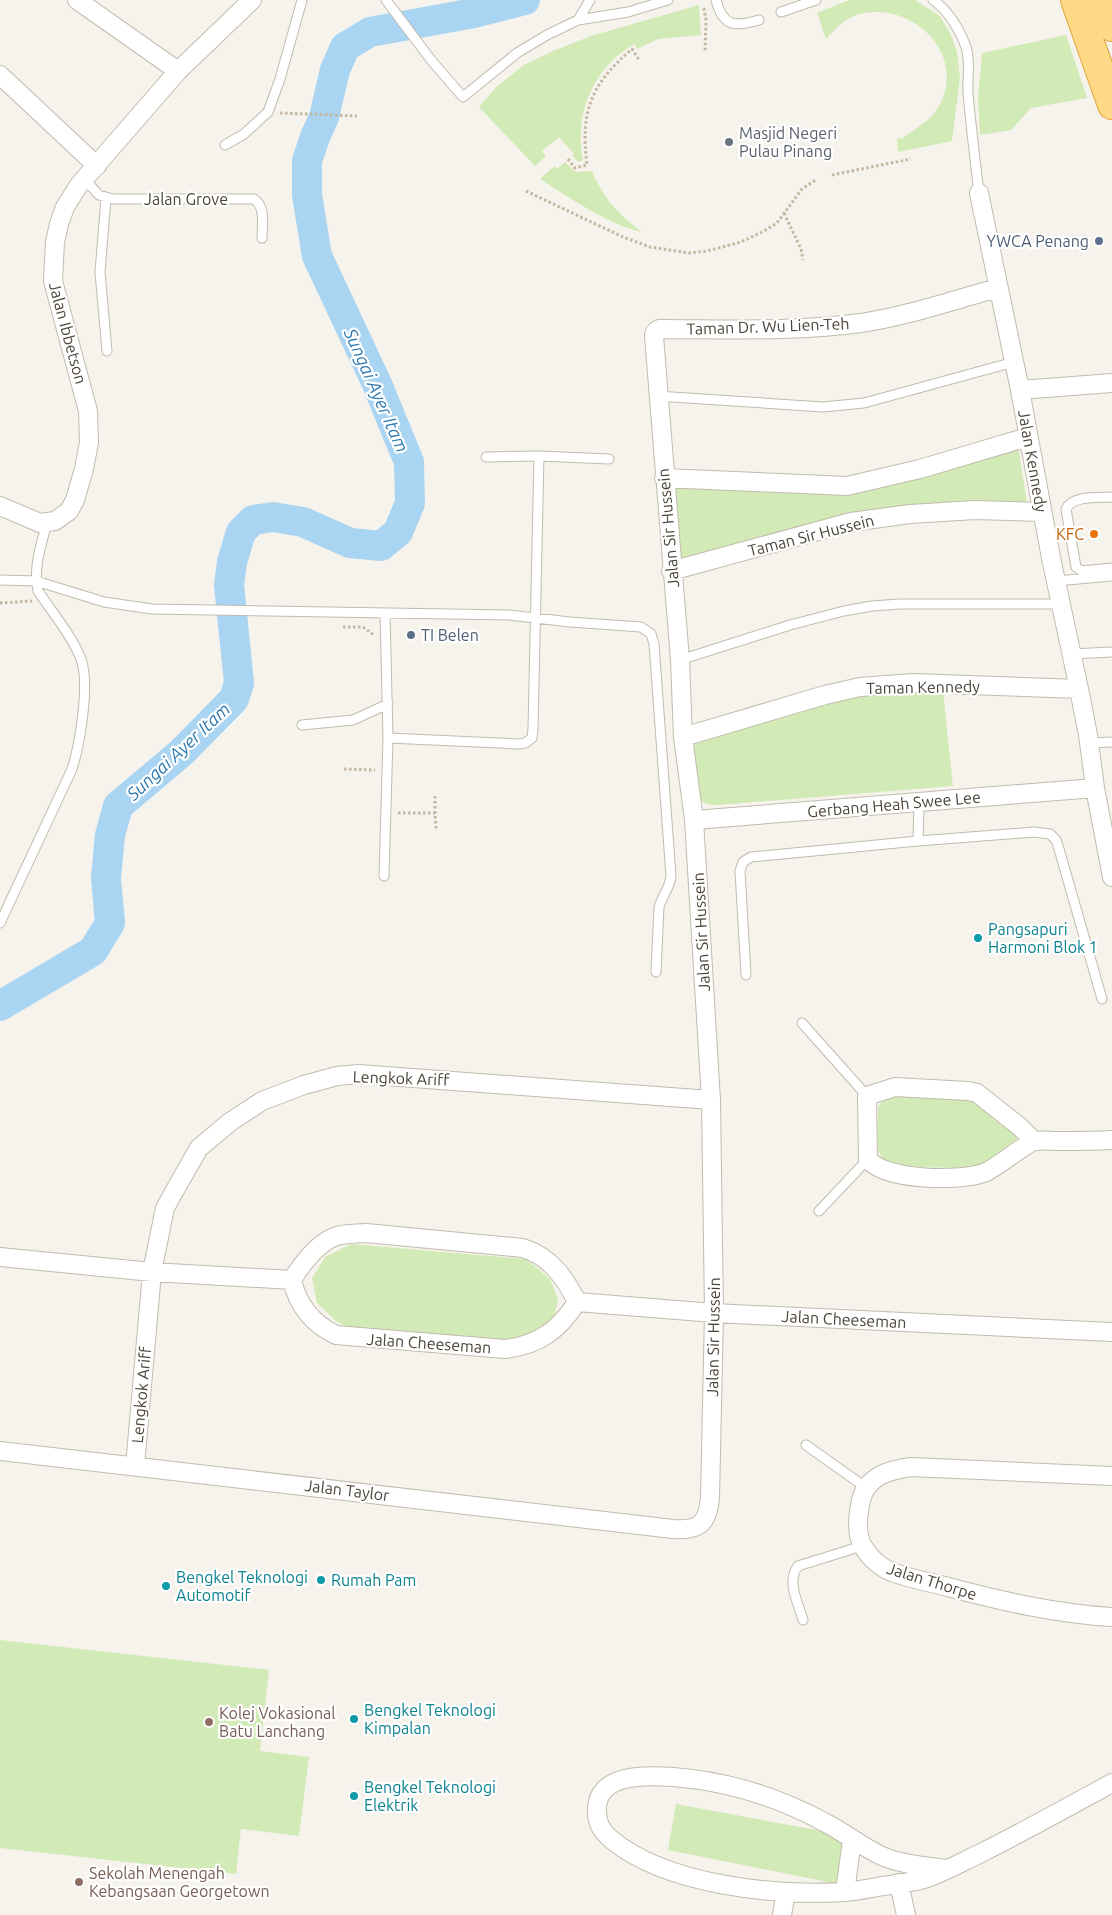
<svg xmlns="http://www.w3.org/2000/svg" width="1112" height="1915" viewBox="0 0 1112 1915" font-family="Ubuntu,sans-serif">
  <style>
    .green { fill: #d2eab5 }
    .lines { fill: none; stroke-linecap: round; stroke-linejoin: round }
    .river { stroke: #a9d4f2; stroke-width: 30 }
    .service-casing { stroke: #c2bbae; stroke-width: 11 }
    .minor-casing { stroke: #c2bbae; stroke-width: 20 }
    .trunk-casing { stroke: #e0a43c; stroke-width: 30 }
    .path { stroke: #c4b79f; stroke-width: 3; stroke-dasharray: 2.5 2.5; stroke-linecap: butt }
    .service { stroke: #fff; stroke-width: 9 }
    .minor { stroke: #fff; stroke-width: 18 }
    .trunk { stroke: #ffd985; stroke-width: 28 }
    .worship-dot { fill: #6b7280; stroke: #fff; stroke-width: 2 }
    .service-dot { fill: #5c6f8a; stroke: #fff; stroke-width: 2 }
    .food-dot { fill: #e8710a; stroke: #fff; stroke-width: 2 }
    .culture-dot { fill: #0f9aa8; stroke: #fff; stroke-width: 2 }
    .education-dot { fill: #8d6e63; stroke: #fff; stroke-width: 2 }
    .labels { text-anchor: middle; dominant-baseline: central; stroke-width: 4.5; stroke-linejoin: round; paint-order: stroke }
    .worship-label { font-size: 16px; fill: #5b616d; stroke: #fff; text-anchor: start }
    .street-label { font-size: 16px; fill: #4b4439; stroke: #fff }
    .service-label { font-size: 16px; fill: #4e5e75; stroke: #fff; text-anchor: end }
    .food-label { font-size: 16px; fill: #c56008; stroke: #fff; text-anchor: end }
    .culture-label { font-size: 16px; fill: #0d838f; stroke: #fff; text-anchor: start }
    .education-label { font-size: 16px; fill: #785e54; stroke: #fff; text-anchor: start }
    .water-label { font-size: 18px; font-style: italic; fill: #2e7ab2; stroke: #fff }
  </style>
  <rect width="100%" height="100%" fill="#f6f3ec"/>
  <!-- green -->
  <path class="green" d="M 849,0 L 915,0 L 940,16 L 951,35 L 957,52 L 960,78 L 952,141 L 898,152 L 897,139 L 903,138 C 912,131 929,121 935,112 C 972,60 916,0 859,14 C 845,18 835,29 826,39 L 817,13 Z
    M 699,5 L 701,35 L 658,39 L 637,49 L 634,44 C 593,68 574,114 583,160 L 578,162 L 572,156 L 574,154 L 559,137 L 542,151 L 546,156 L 535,166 L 479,107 L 496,87 L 524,65 L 553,51 L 591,36 Z
    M 1066,35 L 1087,98 L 1031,108 L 1011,130 L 980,135 L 978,98 L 982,53 Z
    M 565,162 L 576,172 L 592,171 C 604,199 618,214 642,232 C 613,227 566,196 540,179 L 554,166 L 557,169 Z
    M 1018,445 L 1027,504 L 1004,502 L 903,507 L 860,511 L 681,561 L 673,491 L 677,487 L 849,494 L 860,492 Z
    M 943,691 L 953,786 L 719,805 C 711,805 704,805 699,797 L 692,769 L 693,742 L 712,734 L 870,692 Z
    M 899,1094 L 971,1100 L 989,1110 L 1015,1134 L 1018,1143 L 977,1168 L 895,1167 L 884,1162 L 878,1150 L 878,1107 L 885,1097 Z
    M 351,1244 L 526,1259 L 550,1279 L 558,1299 L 555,1315 L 529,1338 L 511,1342 L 352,1329 L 337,1322 L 317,1303 L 312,1278 L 325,1257 Z
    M 0,1640 L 269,1670 L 260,1751 L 309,1757 L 299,1836 L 241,1829 L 236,1874 L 0,1848 Z
    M 676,1804 L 832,1833 L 845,1844 L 838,1884 L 668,1850 Z"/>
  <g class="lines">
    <!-- river -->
    <path class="river" d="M 0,1006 L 93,951 L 110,923 L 106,878 L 110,835 L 118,806 L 182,752 L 234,699 L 239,683 L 229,585 L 232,562 L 241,532 L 253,520 L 273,517 L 303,522 L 350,543 L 381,546 L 398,532 L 410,503 L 409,462 L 377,384 L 317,256 L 307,195 L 307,161 L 315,137 L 324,117 L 335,70 L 345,47 L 370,32 L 474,13 L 525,0"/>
    <defs>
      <path id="service" d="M 386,0 L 431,60 L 463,97 L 517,53 L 547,35 L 578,20 L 628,12 L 668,0
        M 716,0 C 723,27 735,27 759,20
        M 933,0 C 948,10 960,30 966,47 C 971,61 967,78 968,93 C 971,127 975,160 979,193
        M 781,12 L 816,0
        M 578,20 L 590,0
        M 225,145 L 244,134 L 268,112 L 280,79 L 302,0
        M 84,179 L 99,195 L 113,199 L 254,199 C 266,207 262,225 262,238
        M 106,198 L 100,272 L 107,351
        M 657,396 L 823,407 L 864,403 L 1014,362
        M 486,457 L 539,456
        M 1112,497 C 1098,498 1073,495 1066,509 L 1076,567 L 1082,571 L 1112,568
        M 0,580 L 36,581 L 104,602 L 152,609 L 509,615 L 570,622 L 641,627 L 651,634 L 654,644 L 671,876 C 670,888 662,896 659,907 L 656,972
        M 1056,581 L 1112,576
        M 1071,654 L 1112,652
        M 680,660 L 790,625 L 844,611 L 872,606 L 900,604 L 1061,604
        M 302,725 L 353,720 L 388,704
        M 388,738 L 519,744 L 525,743 L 532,738 L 533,728 C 535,638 537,547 539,456 L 609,459
        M 1089,743 L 1112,742
        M 918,841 L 1034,832 L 1050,834 L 1056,840 L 1059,849 L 1102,999
        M 384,876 L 388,738 L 385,613
        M 0,923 L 72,769 C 80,744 90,684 81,659 C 72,636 52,612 38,591 C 33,568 41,545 47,523
        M 746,975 L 740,871 L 743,862 L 751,857 L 918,841 L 919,802
        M 802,1023 L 867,1096
        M 819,1211 L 868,1159
        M 806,1445 L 865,1487
        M 803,1620 C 798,1602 786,1582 798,1566 L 862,1546"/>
      <path id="minor" d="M 77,0 L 178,71
        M 0,75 L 97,166
        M 979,193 L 1020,390 L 1051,558 L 1079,689 L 1088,735 L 1095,788 L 1112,877
        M 1020,390 L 1112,383
        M 664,478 L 847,486 L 920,469 L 1028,437
        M 0,506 L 40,523 L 55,521 L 69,511 L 75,500 L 84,469 L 89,442 L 88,411 L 53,281 L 55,242 L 59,224 L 65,207 L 79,185 L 178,71 L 252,0
        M 671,571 L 851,522 L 910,514 L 975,510 L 1042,512
        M 683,737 L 825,695 L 860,687 L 913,683 L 1079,689
        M 694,820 L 1095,788
        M 1034,1141 L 1020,1127 L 977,1093 L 968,1091 L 895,1087 L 867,1096 L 868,1159 C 884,1181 963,1182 986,1172 C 999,1166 1026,1143 1035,1141 C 1042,1140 1051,1141 1058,1141 C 1076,1141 1094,1141 1112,1140
        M 366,1233 L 523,1248 C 551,1257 565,1278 577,1302 C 559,1330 539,1345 505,1349 L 336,1335 C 313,1324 298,1306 292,1280 C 301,1265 317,1244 334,1237 C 344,1233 355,1234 366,1233 Z
        M 0,1257 L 152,1272 L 292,1280
        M 577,1302 L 714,1313 L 1112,1332
        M 0,1451 L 673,1529 C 698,1531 708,1524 710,1498 L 714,1313 L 711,1100 L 694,820 L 683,737 L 680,660 L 654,336 L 655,332 L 659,329 C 726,329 794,332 861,323 C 908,316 953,300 998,288
        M 135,1466 L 152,1272 L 165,1208 L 175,1190 L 199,1148 L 230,1122 L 262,1101 L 304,1085 L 337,1076 L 359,1074 L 711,1100
        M 1112,1476 L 911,1467 C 889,1470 867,1476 861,1500 C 858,1514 855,1535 864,1548 C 870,1558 881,1568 892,1572 C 910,1579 929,1582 948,1587 C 1001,1601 1057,1614 1112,1617
        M 948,1869 C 926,1866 903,1865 882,1856 C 862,1847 844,1832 824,1822 C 778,1797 725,1781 673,1777 C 646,1775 595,1773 597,1812 C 597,1825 603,1832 612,1840 C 667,1885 774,1896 843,1892 C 859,1891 875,1887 890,1885 C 901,1883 913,1882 924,1879 C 943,1873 962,1862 981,1853 C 1025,1831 1068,1807 1112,1783
        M 899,1883 L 906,1915
        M 845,1892 L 852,1840
        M 782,1915 L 786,1892"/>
      <path id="trunk" d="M 1075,0 L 1112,105
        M 1103,0 L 1112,27"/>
    </defs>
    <!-- service casing -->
    <use href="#service" class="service-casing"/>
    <!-- minor casing -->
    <use href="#minor" class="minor-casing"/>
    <!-- trunk casing -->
    <use href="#trunk" class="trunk-casing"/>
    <!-- path -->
    <path class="path" d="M 704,8 L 706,20 L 705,52
      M 280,113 L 357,116
      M 568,159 L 575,168 L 587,165 C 580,111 591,84 632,49 L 639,60
      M 832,175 L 911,159
      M 526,191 L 623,237 L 650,247 L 689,253 L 707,251 L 741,242 L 764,231 L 777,223 L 802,189 L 817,179
      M 784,213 L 801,249 L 803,260
      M 0,603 L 32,601
      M 343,627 L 363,627 L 374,635
      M 344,769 L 375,770
      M 435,796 L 435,813
      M 398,813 L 435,813 L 436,829"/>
    <!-- service -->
    <use href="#service" class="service"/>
    <!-- minor -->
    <use href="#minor" class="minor"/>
    <!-- trunk -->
    <use href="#trunk" class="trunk"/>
  </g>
  <!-- markers -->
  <circle class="worship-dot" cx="729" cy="142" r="5"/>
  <g class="service-dot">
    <circle cx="1099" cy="241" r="5"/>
    <circle cx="411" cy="635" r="5"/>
  </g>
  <circle class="food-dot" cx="1094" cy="534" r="5"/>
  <g class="culture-dot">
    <circle cx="978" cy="938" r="5"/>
    <circle cx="321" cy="1580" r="5"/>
    <circle cx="166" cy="1586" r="5"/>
    <circle cx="354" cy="1719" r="5"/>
    <circle cx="354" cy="1796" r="5"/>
  </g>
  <g class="education-dot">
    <circle cx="209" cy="1722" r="5"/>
    <circle cx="79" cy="1882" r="5"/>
  </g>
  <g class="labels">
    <!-- worship labels -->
    <g class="worship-label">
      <text x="739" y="133">Masjid Negeri<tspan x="739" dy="18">Pulau Pinang</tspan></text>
    </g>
    <!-- street labels -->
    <g class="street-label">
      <text x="186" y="199">Jalan Grove</text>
      <text transform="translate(768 326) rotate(-2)">Taman Dr. Wu Lien-Teh</text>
      <text transform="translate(68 333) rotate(75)">Jalan Ibbetson</text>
      <text transform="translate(1033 461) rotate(80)">Jalan Kennedy</text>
      <text transform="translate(668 528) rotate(-95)">Jalan Sir Hussein</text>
      <text transform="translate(811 535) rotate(-14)">Taman Sir Hussein</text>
      <text transform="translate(923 687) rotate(-1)">Taman Kennedy</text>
      <text transform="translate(894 804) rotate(-5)">Gerbang Heah Swee Lee</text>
      <text transform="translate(701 932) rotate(-93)">Jalan Sir Hussein</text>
      <text transform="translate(401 1078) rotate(2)">Lengkok Ariff</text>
      <text transform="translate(844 1319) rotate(3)">Jalan Cheeseman</text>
      <text transform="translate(713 1337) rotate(-89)">Jalan Sir Hussein</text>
      <text transform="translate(429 1343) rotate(4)">Jalan Cheeseman</text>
      <text transform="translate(141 1395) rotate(-85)">Lengkok Ariff</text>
      <text transform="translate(347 1490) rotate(7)">Jalan Taylor</text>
      <text transform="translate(932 1581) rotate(17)">Jalan Thorpe</text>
    </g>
    <!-- service labels -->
    <g class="service-label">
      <text x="1089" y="241">YWCA Penang</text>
      <text x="421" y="635" text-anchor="start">TI Belen</text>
    </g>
    <!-- food labels -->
    <g class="food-label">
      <text x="1084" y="534">KFC</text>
    </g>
    <!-- culture labels -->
    <g class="culture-label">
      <text x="988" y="929">Pangsapuri<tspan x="988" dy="18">Harmoni Blok 1</tspan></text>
      <text x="176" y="1577">Bengkel Teknologi<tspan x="176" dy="18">Automotif</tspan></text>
      <text x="331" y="1580">Rumah Pam</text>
      <text x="364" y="1710">Bengkel Teknologi<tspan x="364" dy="18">Kimpalan</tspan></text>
      <text x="364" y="1787">Bengkel Teknologi<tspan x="364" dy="18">Elektrik</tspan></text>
    </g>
    <!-- education labels -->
    <g class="education-label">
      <text x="219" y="1713">Kolej Vokasional<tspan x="219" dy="18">Batu Lanchang</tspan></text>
      <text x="89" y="1873">Sekolah Menengah<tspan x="89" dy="18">Kebangsaan Georgetown</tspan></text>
    </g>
    <!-- water labels -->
    <g class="water-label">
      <text transform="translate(377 390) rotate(66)">Sungai Ayer Itam</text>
      <text transform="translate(178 751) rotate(-43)">Sungai Ayer Itam</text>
    </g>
  </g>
</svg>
